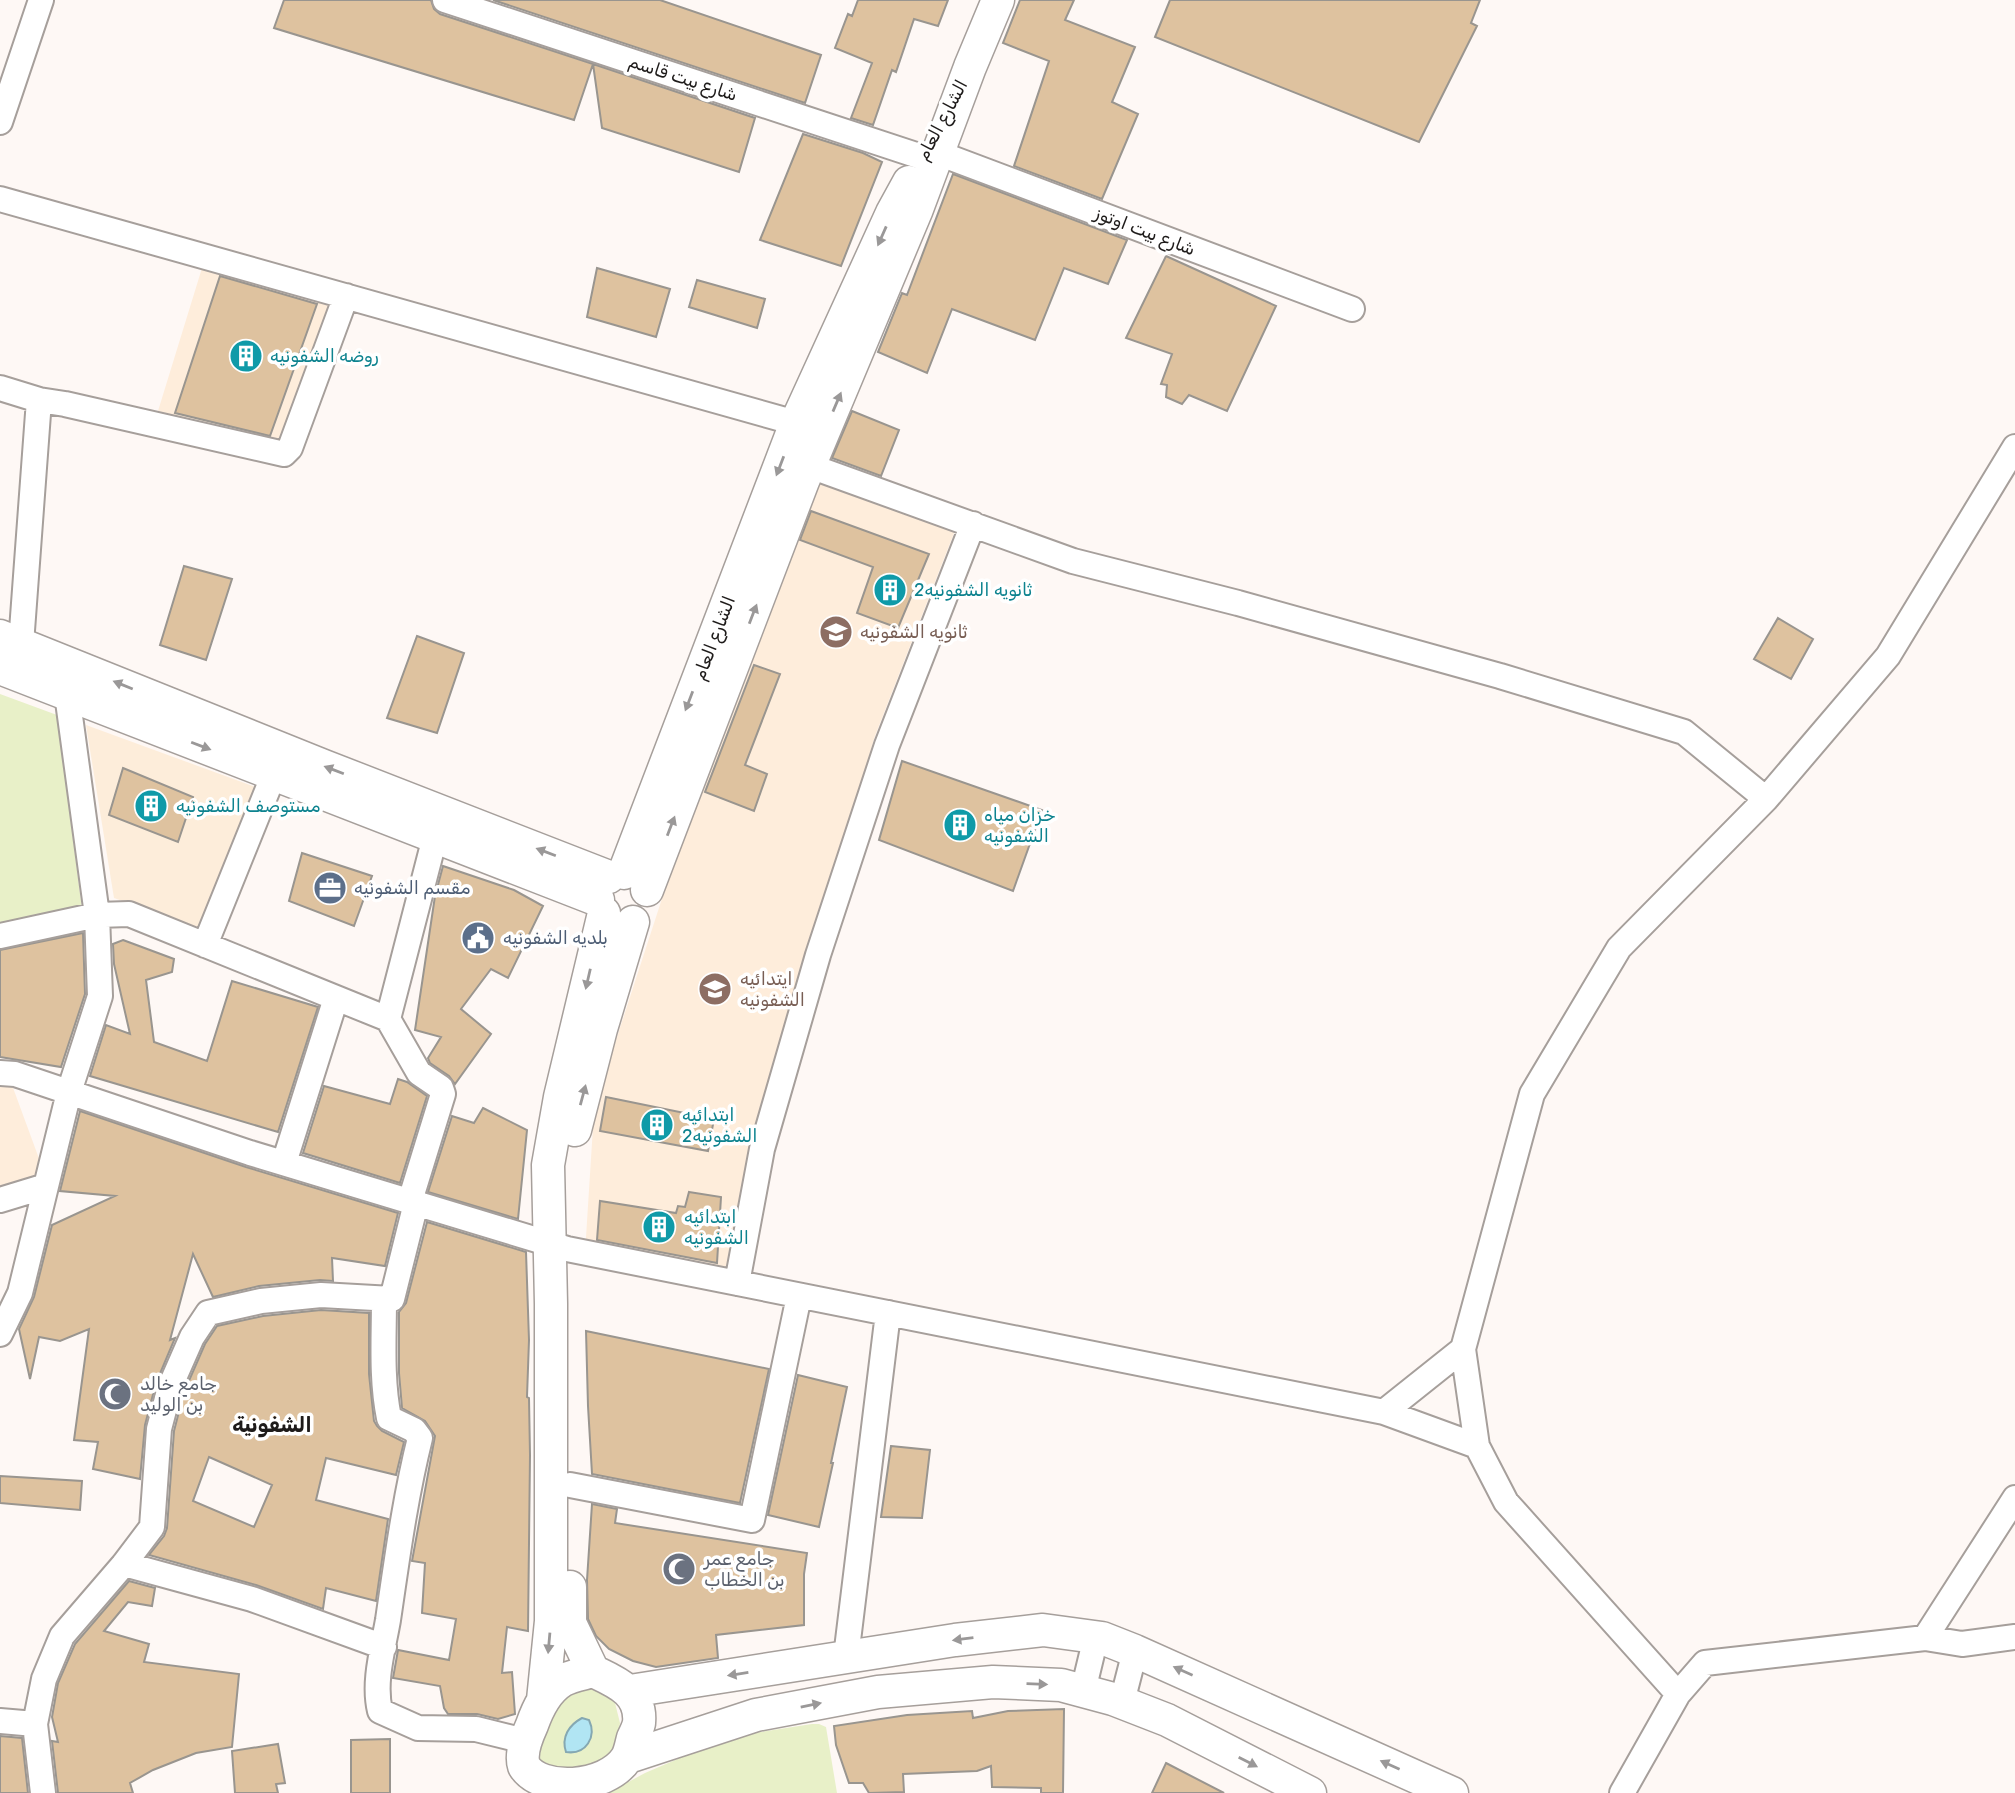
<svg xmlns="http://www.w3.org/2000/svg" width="2015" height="1793" viewBox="0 0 2015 1793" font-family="Rubik,'Noto Sans Arabic',sans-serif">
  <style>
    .education { fill: #feeddb }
    .medical { fill: #fdedda }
    .green { fill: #e8f0c8 }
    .water { fill: #b1e5f3; stroke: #85a8b2; stroke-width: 2 }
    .building { fill: #dec29f; stroke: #99958f; stroke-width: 2; fill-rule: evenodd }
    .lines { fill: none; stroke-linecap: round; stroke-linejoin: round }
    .minor-casing { stroke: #a69f9b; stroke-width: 28 }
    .major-casing { stroke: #a69f9b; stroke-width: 35 }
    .minor { stroke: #fff; stroke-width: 24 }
    .major { stroke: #fff; stroke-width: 32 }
    .oneway { fill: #9a9898 }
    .labels { text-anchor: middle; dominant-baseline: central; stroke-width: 7; stroke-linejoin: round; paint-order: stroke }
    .street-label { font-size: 18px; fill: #1e1b1a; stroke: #fff }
    .culture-label { font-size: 18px; fill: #0d838f; stroke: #fff; text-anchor: start }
    .education-label { font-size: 18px; fill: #785e54; stroke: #fff; text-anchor: start }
    .service-label { font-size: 18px; fill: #4e5e75; stroke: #fff; text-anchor: start }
    .worship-label { font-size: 18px; fill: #5b616d; stroke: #fff; text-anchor: start }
    .quarter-label { font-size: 21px; font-weight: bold; fill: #1e1b1a; stroke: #fff }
  </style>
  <rect width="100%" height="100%" fill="#fef8f5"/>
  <!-- education -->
  <path class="education" d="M 202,268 L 332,299 L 278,444 L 158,411 Z
    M 815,476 L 956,528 L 875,736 L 830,885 L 727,1281 L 585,1253 L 593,1127 L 596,1104 L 604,1077 L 696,794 Z
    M 0,1078 L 12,1085 L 41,1164 L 37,1177 L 0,1190 Z"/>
  <!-- medical -->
  <path class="medical" d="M 86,725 L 258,788 L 203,929 L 114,898 Z"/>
  <!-- green -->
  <path class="green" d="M 0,694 L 57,715 L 82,909 L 0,928 Z
    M 586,1688 L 603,1690 L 615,1703 L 620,1723 L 617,1744 L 598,1773 L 541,1767 L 538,1755 L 552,1709 L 570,1695 Z
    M 812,1724 L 819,1724 L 826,1727 L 837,1793 L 608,1793 L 645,1773 L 724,1739 L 734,1736 Z"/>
  <!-- water -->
  <path class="water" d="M 582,1718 L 589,1720 C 597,1737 586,1755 566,1752 C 561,1737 569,1725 582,1718 Z"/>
  <!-- building -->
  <path class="building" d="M 284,0 L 431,0 L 434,9 L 440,14 L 593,64 L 574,120 L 274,28 Z
    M 493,0 L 660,0 L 821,55 L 805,103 Z
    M 858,0 L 948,0 L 938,26 L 914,19 L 896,72 L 892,70 L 873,125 L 851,118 L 872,63 L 835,48 L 848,14 L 852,16 Z
    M 1020,0 L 1074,0 L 1065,20 L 1135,47 L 1112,102 L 1138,114 L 1102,199 L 1014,166 L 1049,61 L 1003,43 Z
    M 1170,0 L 1480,0 L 1471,23 L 1477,26 L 1419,142 L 1155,37 Z
    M 593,64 L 755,118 L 739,172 L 602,128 Z
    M 803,134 L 863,153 L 882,162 L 841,266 L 760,240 Z
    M 953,174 L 1127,240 L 1108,284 L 1064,268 L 1035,340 L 952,309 L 927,373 L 878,352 L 902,293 L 907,295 Z
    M 1166,256 L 1276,306 L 1227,411 L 1189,395 L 1182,404 L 1166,397 L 1167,385 L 1161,384 L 1172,354 L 1126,338 Z
    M 597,268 L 670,289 L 656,337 L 587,317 Z
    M 220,276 L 317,304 L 270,436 L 175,413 Z
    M 697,280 L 765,299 L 757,328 L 689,307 Z
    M 852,411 L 899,430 L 881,476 L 832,458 Z
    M 811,511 L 929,554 L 898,628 L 857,613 L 873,567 L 800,540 Z
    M 184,566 L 232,579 L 206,660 L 160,645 Z
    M 1778,618 L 1813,639 L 1791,679 L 1754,659 Z
    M 417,636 L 464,653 L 437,733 L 387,718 Z
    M 754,665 L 780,674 L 745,765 L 767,774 L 754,811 L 705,792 Z
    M 902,761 L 1042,810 L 1013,891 L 879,840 Z
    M 123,768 L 193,797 L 178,842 L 109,815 Z
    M 302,853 L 372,876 L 354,926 L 289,901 Z
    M 443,866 L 514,890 L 543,906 L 508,978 L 491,969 L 461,1009 L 491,1034 L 455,1084 L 449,1076 L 430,1063 L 428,1058 L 441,1037 L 415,1030 L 435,896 Z
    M 83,933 L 85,994 L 61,1067 L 0,1057 L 0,950 Z
    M 123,940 L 174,959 L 172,972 L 146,980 L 154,1042 L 207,1061 L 232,981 L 318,1007 L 278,1132 L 90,1076 L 106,1025 L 130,1034 L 114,964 L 113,944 Z
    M 398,1079 L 407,1082 L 427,1096 L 400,1183 L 303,1153 L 324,1086 L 390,1104 Z
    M 606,1097 L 714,1119 L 708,1151 L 600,1131 Z
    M 483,1108 L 527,1130 L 518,1219 L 428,1192 L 452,1116 L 474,1123 Z
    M 80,1111 L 246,1167 L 398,1213 L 385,1266 L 332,1258 L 333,1281 L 320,1280 L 259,1286 L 213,1297 L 193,1254 L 170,1340 L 175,1338 L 156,1383 L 145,1425 L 140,1479 L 93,1469 L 98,1442 L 74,1440 L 89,1329 L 60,1341 L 39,1337 L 30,1379 L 19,1329 L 34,1297 L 52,1225 L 115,1196 L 60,1191 Z
    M 689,1192 L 721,1197 L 717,1263 L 597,1240 L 600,1201 L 676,1213 L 678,1206 L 685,1207 Z
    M 427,1222 L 526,1252 L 529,1340 L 527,1397 L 529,1398 L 530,1455 L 528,1631 L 507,1627 L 502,1673 L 512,1672 L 515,1714 L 498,1719 L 477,1714 L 448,1714 L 444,1708 L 440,1686 L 393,1678 L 398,1650 L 449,1660 L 456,1619 L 422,1613 L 425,1563 L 412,1561 L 435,1436 L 425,1421 L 402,1408 L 399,1373 L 399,1312 L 406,1303 Z
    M 321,1310 L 369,1313 L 369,1374 L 374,1421 L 377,1426 L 382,1431 L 404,1442 L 396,1475 L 326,1458 L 316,1500 L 388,1519 L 376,1601 L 326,1588 L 323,1609 L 256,1585 L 149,1555 L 164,1536 L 167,1528 L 174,1431 L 184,1392 L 205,1344 L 217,1326 L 263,1316 ZM 209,1457 L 272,1485 L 254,1527 L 193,1501 Z
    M 586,1331 L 769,1369 L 740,1503 L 592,1474 L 588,1406 Z
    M 798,1375 L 847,1387 L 831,1463 L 833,1463 L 819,1527 L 768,1515 Z
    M 891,1446 L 930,1450 L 922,1518 L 881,1517 Z
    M 0,1476 L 82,1481 L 80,1510 L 0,1503 Z
    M 592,1504 L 617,1509 L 615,1523 L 807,1553 L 804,1574 L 804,1625 L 716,1635 L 718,1658 L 656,1667 L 633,1661 L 609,1649 L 596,1636 L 588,1619 L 587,1580 Z
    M 129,1581 L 155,1588 L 152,1606 L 128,1602 L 104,1631 L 149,1644 L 144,1662 L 239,1674 L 232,1747 L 196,1753 L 153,1770 L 130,1783 L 133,1793 L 58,1793 L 52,1741 L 58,1742 L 52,1717 L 58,1683 L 75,1644 Z
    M 1064,1709 L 1063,1793 L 1041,1793 L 1041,1788 L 992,1787 L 991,1766 L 977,1771 L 903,1774 L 904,1792 L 869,1793 L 863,1783 L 849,1783 L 836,1745 L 834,1726 L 907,1715 L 972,1711 L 973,1718 L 1008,1711 Z
    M 0,1736 L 22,1738 L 28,1793 L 0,1793 Z
    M 390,1739 L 390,1793 L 351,1793 L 351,1740 Z
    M 278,1744 L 285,1783 L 276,1784 L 278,1793 L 235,1793 L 232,1751 Z
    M 1166,1763 L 1224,1793 L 1152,1793 Z"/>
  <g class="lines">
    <defs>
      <path id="minor" d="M 445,0 L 922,157
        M 0,122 L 41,0
        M 938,153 L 1352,309
        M 0,199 L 796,423
        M 0,388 L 39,400 L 21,644
        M 39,400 L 65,404 L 284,454 L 290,448 L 346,296
        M 810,466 L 1073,561 L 1238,603 L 1500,676 L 1684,732 L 1766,799
        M 0,936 L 97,915 L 129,914 L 388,1019 L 435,837
        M 205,945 L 274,774
        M 388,1019 L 419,1073 L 441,1088 L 443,1094 L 410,1201
        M 0,1073 L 15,1074 L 250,1153 L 567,1249 L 1384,1412 L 1477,1446
        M 284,1163 L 336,998
        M 0,1200 L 46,1186
        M 737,1283 L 762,1149 L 818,955 L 887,745 L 973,524
        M 384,1299 C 384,1338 381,1379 389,1418 L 414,1430 L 420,1438 C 405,1498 397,1559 388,1620 C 383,1649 373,1682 380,1711 L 418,1728 L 476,1729 L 525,1741
        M 0,1334 L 20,1293 L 69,1092 L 100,996 L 97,915 L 67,694
        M 1384,1412 L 1463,1349
        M 570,1485 L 752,1520 L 799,1296
        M 124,1564 L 252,1599 L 384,1647
        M 1925,1638 L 2015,1498
        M 846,1657 L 888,1313
        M 1083,1691 L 1096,1637
        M 1678,1694 L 1705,1663 L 1925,1638 L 1962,1644 L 2015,1637
        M 1122,1702 L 1135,1651
        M 0,1721 L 35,1724 L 43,1793
        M 35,1724 L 44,1679 L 62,1636 L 124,1564 L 152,1527 L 159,1429 L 170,1387 L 192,1337 L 208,1313 L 261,1301 L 321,1295 L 392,1299 L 416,1203
        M 1622,1793 L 1678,1694 L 1506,1502 L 1477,1446 L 1463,1349 L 1532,1094 L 1619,948 L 1766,799 L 1888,656 L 2015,447"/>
      <path id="major" d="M 0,636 L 324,766 L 609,877
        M 0,668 L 598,900
        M 624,873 L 796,423 L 892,213 L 909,182
        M 647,890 L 803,481 L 917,209 L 970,67 L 998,0
        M 575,1130 L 601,1029 L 633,922
        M 570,1587 L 570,1623 L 593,1671
        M 593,1671 C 616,1682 642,1692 639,1723 C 638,1728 635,1734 633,1738 C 631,1745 630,1753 626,1759 C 606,1789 540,1793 524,1766 C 520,1754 527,1736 532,1725 C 538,1708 546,1691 562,1681 C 570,1676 583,1674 593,1671 Z
        M 630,1691 L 955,1640 L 1043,1630 L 1102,1638 L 1135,1651 L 1452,1793
        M 543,1700 L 551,1621 L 551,1304 L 548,1165 L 560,1097 L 604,913
        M 628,1757 L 756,1715 L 878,1692 L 993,1682 L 1061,1685 L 1113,1699 L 1167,1720 L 1310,1793"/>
    </defs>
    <!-- minor casing -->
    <use href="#minor" class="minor-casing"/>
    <!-- major casing -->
    <use href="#major" class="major-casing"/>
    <!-- minor -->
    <use href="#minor" class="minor"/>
    <!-- major -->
    <use href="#major" class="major"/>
  </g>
  <!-- one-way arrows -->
  <defs><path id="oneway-solid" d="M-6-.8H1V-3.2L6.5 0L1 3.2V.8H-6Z" transform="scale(1.75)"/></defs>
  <g class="oneway">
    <use href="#oneway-solid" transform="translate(882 236) rotate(114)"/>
    <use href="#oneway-solid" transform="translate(837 402) rotate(-67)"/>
    <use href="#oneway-solid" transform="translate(780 466) rotate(111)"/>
    <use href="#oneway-solid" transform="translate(753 614) rotate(-69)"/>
    <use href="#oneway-solid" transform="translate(123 685) rotate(-158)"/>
    <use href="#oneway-solid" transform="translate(689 701) rotate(111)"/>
    <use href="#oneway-solid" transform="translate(201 746) rotate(21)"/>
    <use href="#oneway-solid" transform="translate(334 770) rotate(-159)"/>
    <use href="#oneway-solid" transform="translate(671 826) rotate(-69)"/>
    <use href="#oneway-solid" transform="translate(546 852) rotate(-159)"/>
    <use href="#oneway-solid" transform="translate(588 979) rotate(103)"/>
    <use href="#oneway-solid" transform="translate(583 1095) rotate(-75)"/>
    <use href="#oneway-solid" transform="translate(963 1639) rotate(173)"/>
    <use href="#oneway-solid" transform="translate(549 1643) rotate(95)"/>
    <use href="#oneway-solid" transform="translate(1183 1671) rotate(-156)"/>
    <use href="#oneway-solid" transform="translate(738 1674) rotate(171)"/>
    <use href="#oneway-solid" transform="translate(1037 1684) rotate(2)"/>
    <use href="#oneway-solid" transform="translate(811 1705) rotate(-11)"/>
    <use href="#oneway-solid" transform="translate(1248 1762) rotate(27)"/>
    <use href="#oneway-solid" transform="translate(1390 1765) rotate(-156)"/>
  </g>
  <!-- icons -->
  <defs>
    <symbol id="building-disc" viewBox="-11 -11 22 22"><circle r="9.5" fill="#0f9aa8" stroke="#fff"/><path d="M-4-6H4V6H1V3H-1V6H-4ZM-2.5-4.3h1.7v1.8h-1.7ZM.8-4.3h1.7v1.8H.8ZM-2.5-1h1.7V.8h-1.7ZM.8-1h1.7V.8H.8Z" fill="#fff"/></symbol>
    <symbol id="school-disc" viewBox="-11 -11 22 22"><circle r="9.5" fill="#8d6e63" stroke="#fff"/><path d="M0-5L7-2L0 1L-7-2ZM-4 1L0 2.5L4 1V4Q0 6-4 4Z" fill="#fff"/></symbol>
    <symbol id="office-disc" viewBox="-11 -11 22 22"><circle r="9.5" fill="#5c6f8a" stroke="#fff"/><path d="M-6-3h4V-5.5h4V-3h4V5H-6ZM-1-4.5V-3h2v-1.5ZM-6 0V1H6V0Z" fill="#fff"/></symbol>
    <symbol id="civic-disc" viewBox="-11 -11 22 22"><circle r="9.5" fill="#5c6f8a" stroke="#fff"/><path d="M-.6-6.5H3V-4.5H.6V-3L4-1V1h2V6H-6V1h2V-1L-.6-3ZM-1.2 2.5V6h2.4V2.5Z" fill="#fff"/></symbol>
    <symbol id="mosque-disc" viewBox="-11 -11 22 22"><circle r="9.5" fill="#6b7280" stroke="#fff"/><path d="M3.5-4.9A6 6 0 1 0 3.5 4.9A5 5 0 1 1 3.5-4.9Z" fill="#fff"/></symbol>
  </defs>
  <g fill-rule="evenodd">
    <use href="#building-disc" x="227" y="337" width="38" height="38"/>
    <use href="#building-disc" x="871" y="571" width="38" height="38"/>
    <use href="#school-disc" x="817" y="613" width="38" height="38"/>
    <use href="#building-disc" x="132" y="787" width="38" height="38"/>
    <use href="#building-disc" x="941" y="806" width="38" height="38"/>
    <use href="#office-disc" x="311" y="869" width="38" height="38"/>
    <use href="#civic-disc" x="459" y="919" width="38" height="38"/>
    <use href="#school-disc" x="696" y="970" width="38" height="38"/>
    <use href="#building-disc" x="638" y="1106" width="38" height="38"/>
    <use href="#building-disc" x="640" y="1208" width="38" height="38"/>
    <use href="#mosque-disc" x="96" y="1375" width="38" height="38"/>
    <use href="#mosque-disc" x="660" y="1550" width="38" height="38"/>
  </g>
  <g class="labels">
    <!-- street labels -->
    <g class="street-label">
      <text transform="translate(683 78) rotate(18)">شارع بيت قاسم</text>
      <text transform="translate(942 120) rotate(-62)">الشارع العام</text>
      <text transform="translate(1145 231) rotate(21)">شارع بيت اوتوز</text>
      <text transform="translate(714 638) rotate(-69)">الشارع العام</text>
    </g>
    <!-- culture labels -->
    <g class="culture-label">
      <text x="270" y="356">روضه الشفونيه</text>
      <text x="914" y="590">ثانويه الشفونيه2</text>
      <text x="176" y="806">مستوصف الشفونيه</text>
      <text x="984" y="815">خزان مياه<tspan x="984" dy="21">الشفونيه</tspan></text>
      <text x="682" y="1115">ابتدائيه<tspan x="682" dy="21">الشفونيه2</tspan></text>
      <text x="684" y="1217">ابتدائيه<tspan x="684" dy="21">الشفونيه</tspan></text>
    </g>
    <!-- education labels -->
    <g class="education-label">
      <text x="860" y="632">ثانويه الشفونيه</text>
      <text x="740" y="979">ايتدائيه<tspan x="740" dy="21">الشفونيه</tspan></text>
    </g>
    <!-- service labels -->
    <g class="service-label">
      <text x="354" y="888">مقسم الشفونيه</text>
      <text x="503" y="938">بلديه الشفونيه</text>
    </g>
    <!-- worship labels -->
    <g class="worship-label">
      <text x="140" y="1384">جامع خالد<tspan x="140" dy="21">بن الوليد</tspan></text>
      <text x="704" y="1559">جامع عمر<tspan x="704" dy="21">بن الخطاب</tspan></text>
    </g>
    <!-- quarter labels -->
    <g class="quarter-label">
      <text x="272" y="1424">الشفونية</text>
    </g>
  </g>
</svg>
